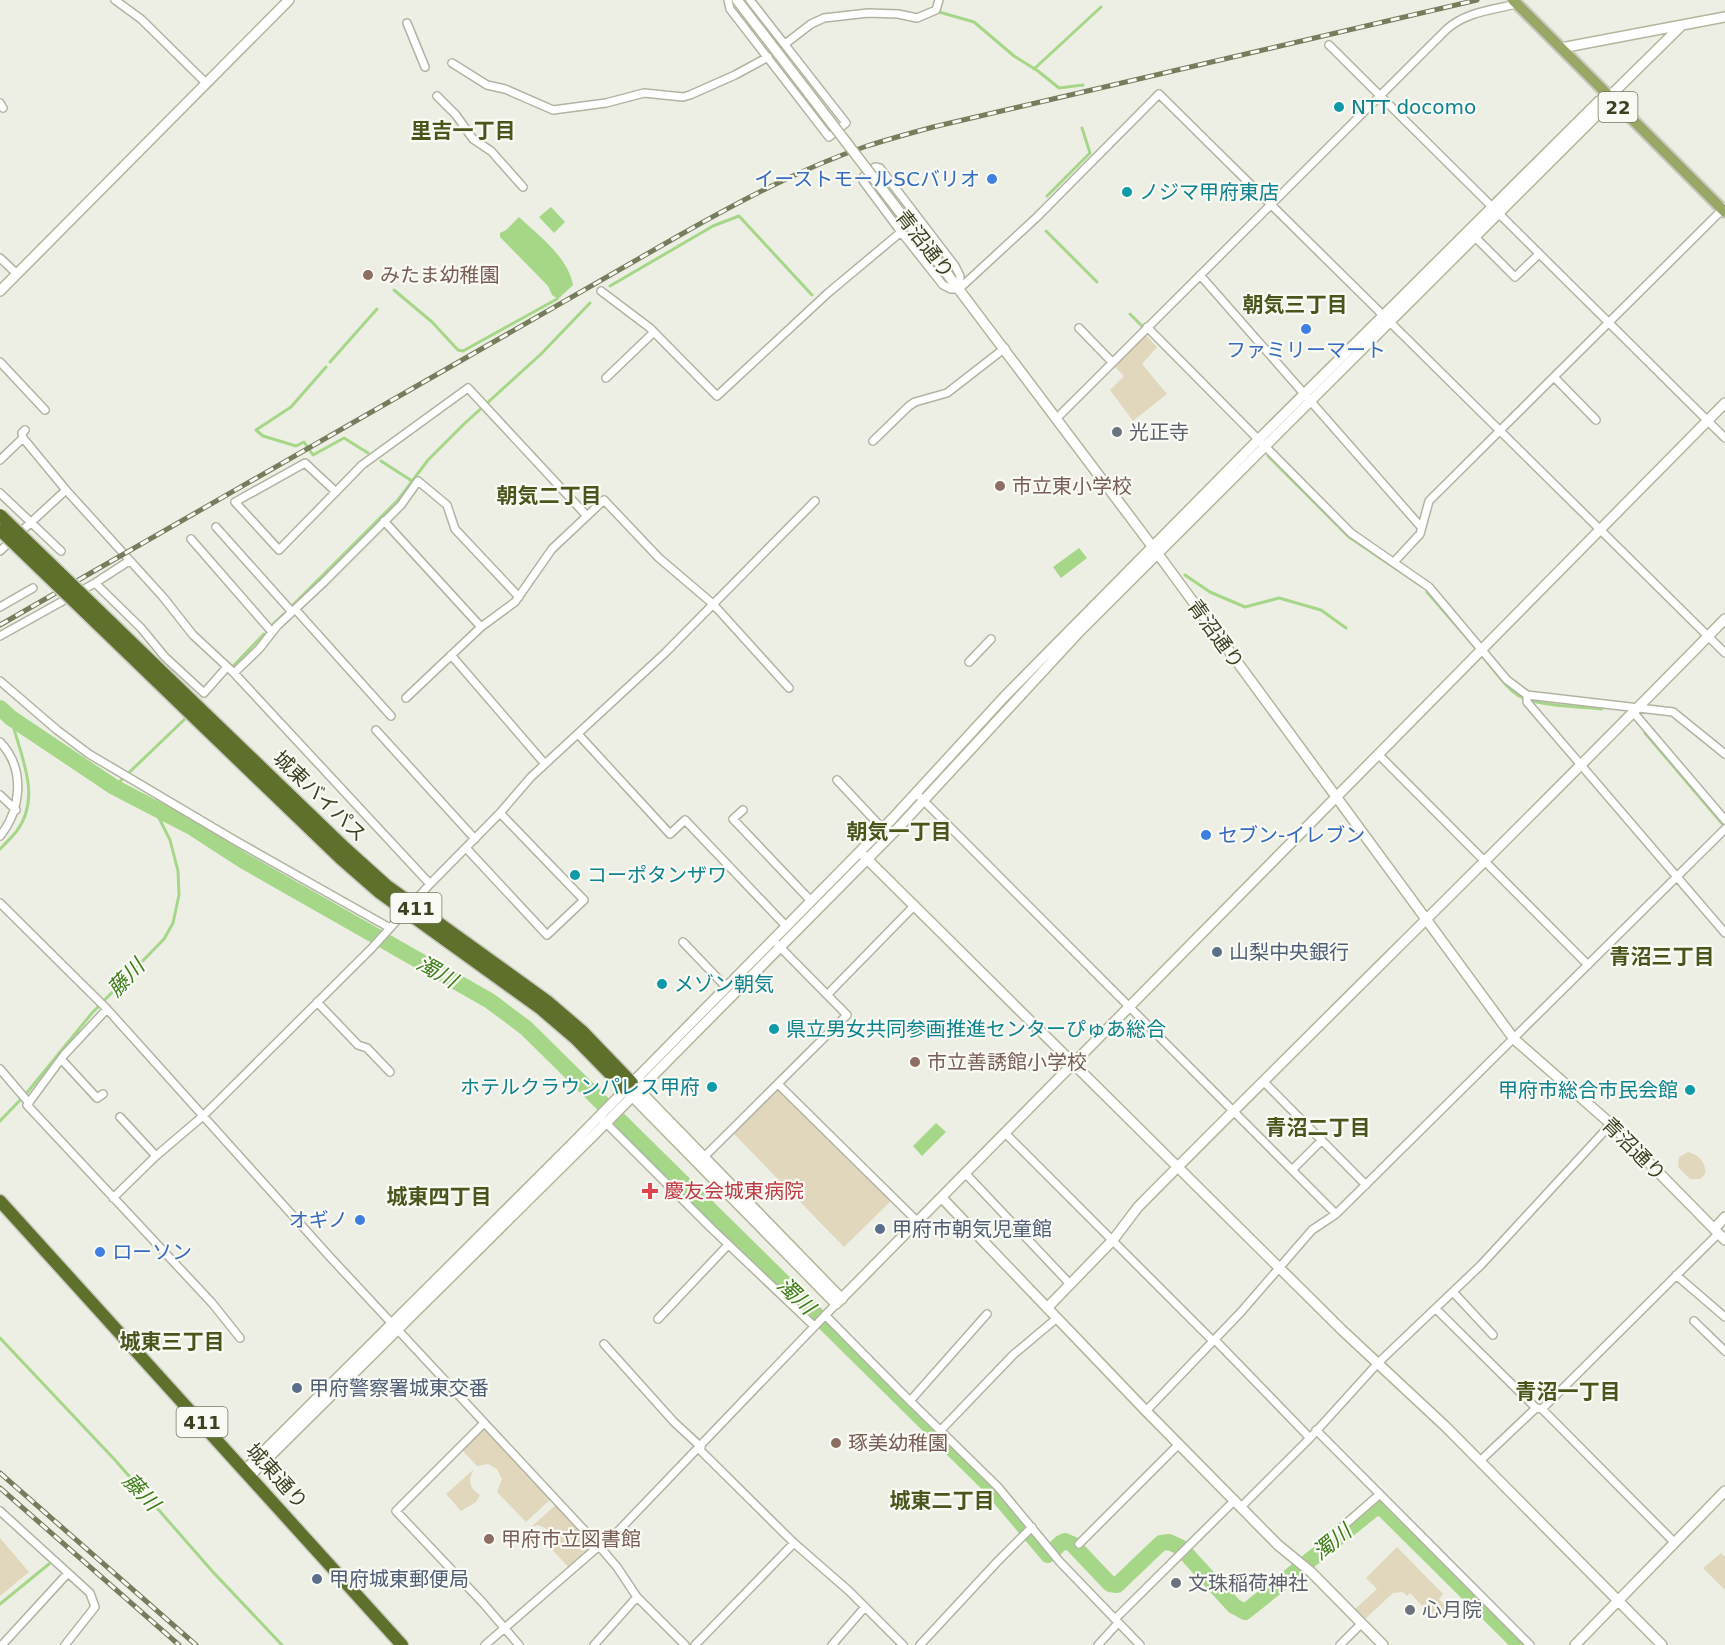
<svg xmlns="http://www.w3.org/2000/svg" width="1725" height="1645" viewBox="0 0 1725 1645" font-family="'DejaVu Sans','Noto Sans JP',sans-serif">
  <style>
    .green { fill: #e1d7bc }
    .water { fill: #a6d789 }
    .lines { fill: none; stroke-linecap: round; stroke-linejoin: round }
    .stream { stroke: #a6d789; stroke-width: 3 }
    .river { stroke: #a6d789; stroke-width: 16 }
    .street-casing { stroke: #b1b4a2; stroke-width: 10 }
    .secondary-casing { stroke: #b2b69c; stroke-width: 12 }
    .primary-casing { stroke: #c8cac1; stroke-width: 14 }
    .highway-casing { stroke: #c8cac1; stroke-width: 15 }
    .street { stroke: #fff; stroke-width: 7 }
    .secondary { stroke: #fff; stroke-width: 9 }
    .primary { stroke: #99a766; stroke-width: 10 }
    .highway { stroke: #5e702b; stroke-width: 12 }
    .rail-casing { stroke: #767d5d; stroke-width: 5 }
    .rail { stroke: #fafaf5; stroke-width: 3; stroke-dasharray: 9; stroke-linecap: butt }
    .secondary-bridge-casing { stroke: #b2b69c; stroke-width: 12; stroke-linecap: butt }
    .highway-bridge-casing { stroke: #c8cac1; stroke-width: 15; stroke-linecap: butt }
    .secondary-bridge { stroke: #fff; stroke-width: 9 }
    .highway-bridge { stroke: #5e702b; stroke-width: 12 }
    .culture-dot { fill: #0f9aa8; stroke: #fafaf5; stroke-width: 2 }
    .shop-dot { fill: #3f7fe0; stroke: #fafaf5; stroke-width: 2 }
    .education-dot { fill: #8d6e63; stroke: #fafaf5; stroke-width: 2 }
    .worship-dot { fill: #6b7280; stroke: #fafaf5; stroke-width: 2 }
    .service-dot { fill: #5c6f8a; stroke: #fafaf5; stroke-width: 2 }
    .health-dot { fill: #e0444e; stroke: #fafaf5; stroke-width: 2 }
    .labels { text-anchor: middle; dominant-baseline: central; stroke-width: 4.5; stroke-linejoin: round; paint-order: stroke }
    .shield { fill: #fafaf5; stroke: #747961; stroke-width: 1.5 }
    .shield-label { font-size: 18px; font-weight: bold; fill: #3b4222 }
    .culture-label { font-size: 20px; fill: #0d838f; stroke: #fafaf5; text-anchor: start }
    .shop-label { font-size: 20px; fill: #366cbe; stroke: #fafaf5; text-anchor: end }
    .street-label { font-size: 20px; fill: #3b4222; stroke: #fafaf5 }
    .education-label { font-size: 20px; fill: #785e54; stroke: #fafaf5; text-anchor: start }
    .worship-label { font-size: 20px; fill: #5b616d; stroke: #fafaf5; text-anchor: start }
    .service-label { font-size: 20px; fill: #4e5e75; stroke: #fafaf5; text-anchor: start }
    .health-label { font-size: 20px; fill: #be3a42; stroke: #fafaf5; text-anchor: start }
    .neighbourhood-label { font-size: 21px; font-weight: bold; fill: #48561c; stroke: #fafaf5 }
    .water-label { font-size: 21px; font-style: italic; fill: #3c7d17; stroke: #fafaf5 }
  </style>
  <rect width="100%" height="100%" fill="#eeefe4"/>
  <!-- green -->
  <path class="green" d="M 1145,334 L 1157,347 L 1142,364 L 1167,394 L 1133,421 L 1110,390 L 1124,376 L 1114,366 Z
    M 777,1090 L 781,1090 L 892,1200 L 844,1247 L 734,1134 Z
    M 1688,1152 C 1698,1154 1707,1163 1705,1174 L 1700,1179 L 1690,1179 L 1678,1167 L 1679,1157 Z
    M 484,1423 L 553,1497 L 526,1522 L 497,1492 L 502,1479 L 497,1469 L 488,1464 L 477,1466 L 460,1448 Z
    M 474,1469 C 467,1480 470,1489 480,1495 L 476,1502 L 461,1511 L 446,1494 Z
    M 558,1503 L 599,1546 L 571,1570 L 545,1542 L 548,1535 L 545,1528 L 538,1525 L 531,1527 Z
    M 0,1538 L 29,1572 L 0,1596 Z
    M 1397,1547 L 1443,1594 L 1439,1599 L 1448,1609 L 1438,1618 L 1429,1610 L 1427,1611 L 1410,1593 L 1407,1596 L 1403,1592 L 1393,1593 L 1365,1619 L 1355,1609 L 1377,1589 L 1366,1578 Z
    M 1721,1553 L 1725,1557 L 1725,1590 L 1703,1568 Z"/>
  <!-- water -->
  <path class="water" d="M 551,207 L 565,222 L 554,233 L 539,217 Z
    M 519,217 C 539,236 568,257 573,285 L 558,299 L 552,295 L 548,286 L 500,237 L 500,233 L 506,230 Z
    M 1079,548 L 1087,558 L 1061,578 L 1053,567 Z
    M 936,1123 L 946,1132 L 922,1156 L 913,1146 Z"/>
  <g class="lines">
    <!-- stream -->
    <path class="stream" d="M 939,12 L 974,22 L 1014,56 L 1038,71 L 1059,88 L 1083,85
      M 1034,69 L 1101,7
      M 1047,196 L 1090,153 L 1082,128
      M 1046,231 L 1097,282
      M 610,286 L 713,226 L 739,216 L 812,295
      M 394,290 L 432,322 L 458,350 L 463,351 L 557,299
      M 1130,314 L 1143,327
      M 330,362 L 377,309
      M 326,367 L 291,407 L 256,430 L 263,436 L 296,446 L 304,442 L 313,455 L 344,438 L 368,453
      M 1268,456 L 1349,537 L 1420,585
      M 381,461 L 412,481
      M 1185,575 L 1210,592 L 1245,607 L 1279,598 L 1321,610 L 1346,628
      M 1427,592 L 1474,646
      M 293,605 L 398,500 L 428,460 L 464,424 L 541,354 L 590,303
      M 271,626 L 284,614
      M 1484,658 C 1495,671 1505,687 1519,696 C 1536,706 1581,707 1602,709
      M 213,687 L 264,634
      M 1645,733 L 1725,827
      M 114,787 L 187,717
      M 0,849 C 5,844 11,838 16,832 C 43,797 20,755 11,718
      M 0,1121 L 25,1095 L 92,1013 L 164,939 L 173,923 L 179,895 L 178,871 L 170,840 L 155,810
      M 0,1338 L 115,1460 L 213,1572 L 282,1645
      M 0,1604 L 49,1564"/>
    <!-- river -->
    <path class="river" d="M 0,708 L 11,718 L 114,787 L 193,828 L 244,861 L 490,1001 L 526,1028 L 989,1485 L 1048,1555 L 1061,1543 L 1065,1541 L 1072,1544 L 1110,1584 L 1117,1585 L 1161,1543 L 1169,1542 L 1180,1547 L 1234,1606 L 1245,1612 L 1379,1505 L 1520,1645"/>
    <defs>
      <path id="street" d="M 115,0 L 141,19 L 206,83
        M 728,0 L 730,9 L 829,137 L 846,123 L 750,0
        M 407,23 L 425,67
        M 785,44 L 811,24 L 824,18 L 868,13 L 898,14 L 917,18 L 936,10 L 939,0
        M 1329,45 L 1725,438
        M 452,63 L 487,85 L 505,89 L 553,110 L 606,103 L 644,93 L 683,97 L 690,95 L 735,75 L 768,57
        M 437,96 L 456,115 L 473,139 L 491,151 L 523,187
        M 0,103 L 3,108
        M 901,232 L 863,181 L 863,177 L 875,167 L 880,168 L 955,266 L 960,276 L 959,289
        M 1475,237 L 1515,277 L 1539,254
        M 0,258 L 17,274
        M 1200,275 L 1421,527
        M 601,291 L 650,328 L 717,396 L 828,293 L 901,232 L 943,285 L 951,289 L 959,289 L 1037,217 L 1159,94 L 1725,653
        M 1147,327 L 1351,533 L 1429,587 L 1507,680 L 1527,695 L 1527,702 L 1725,933
        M 1079,328 L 1112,362
        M 0,362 L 45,410
        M 1554,377 L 1596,420
        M 606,378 L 654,332
        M 1057,418 L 1447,29 C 1466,12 1492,10 1516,4
        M 25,430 L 22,433 L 23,438 L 66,490 L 163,597 L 193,635 L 234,673 L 430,884
        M 873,441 L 909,406 L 915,402 L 947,393 L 1005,348
        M 0,460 L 23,438
        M 336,492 L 305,463 L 235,502 L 279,550 L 362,465 L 468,388 L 587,516
        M 0,493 L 61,551
        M 384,521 L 481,627
        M 216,527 L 292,612
        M 191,539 L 272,632
        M 0,551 L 66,490
        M 1394,562 L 1420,534 L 1429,501 L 1725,207
        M 95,583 L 141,628 L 165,657 L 204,693 L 227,667
        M 0,607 L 33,588
        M 295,609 L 391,716
        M 0,636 L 95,583 L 129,561
        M 451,655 L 545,764
        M 969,662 L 991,639
        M 234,673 L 259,649 L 277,626 L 324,582 L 401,505 L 418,481 L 447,505 L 455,529 L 519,597
        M 0,681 L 57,730 L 89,754 L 236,841 L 390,928
        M 1527,695 L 1673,712 L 1725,754
        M 406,698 L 481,627 L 515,602 L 552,549 L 604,500 L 659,558 L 713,604 L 789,688
        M 1634,713 L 1725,820
        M 376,730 L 475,839
        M 578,734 L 670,834 L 685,820 L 786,926
        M 0,742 C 26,769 21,810 0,836
        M 1379,755 L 1588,965
        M 837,780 L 882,828
        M 0,795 L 16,810
        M 920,797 L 1336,1214
        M 743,810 L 733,819 L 811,901
        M 466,848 L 547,935 L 584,900 L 500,813
        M 0,903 L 107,1009 L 330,1257 L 599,1546 L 617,1567 L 637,1597 L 685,1645
        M 683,942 L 726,987
        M 828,994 L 915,905
        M 317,1002 L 358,1045 L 367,1048 L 390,1072
        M 107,1009 L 64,1055 L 27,1105 L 212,1303 L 240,1338
        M 61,1059 L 97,1098 L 103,1094
        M 0,1069 L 29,1103
        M 1263,1081 L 1366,1185
        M 778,1084 L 918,1222
        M 120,1117 L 156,1156
        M 603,1120 L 711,1228 L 814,1326
        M 1005,1133 L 1213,1341
        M 702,1159 L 847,1015 L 777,944
        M 1292,1170 L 1322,1140
        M 965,1173 L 1070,1284
        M 113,1198 L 156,1156 L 203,1116 L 371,949 L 430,884 L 500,813 L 531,777 L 665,653 L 815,501
        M 1676,1275 L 1725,1317
        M 1453,1292 L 1493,1335
        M 1436,1309 L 1536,1408 L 1542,1409 L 1675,1543
        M 825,1315 L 902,1393 L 998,1487 L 1060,1562 L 1140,1645
        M 658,1319 L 728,1245
        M 1694,1321 L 1725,1351
        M 1215,1340 L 1310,1438
        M 604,1344 L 674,1422 L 701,1447
        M 910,1401 L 987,1314
        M 1542,1409 L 1719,1233
        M 1146,1411 L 1241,1312 L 1312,1230 L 1336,1214 L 1725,829
        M 484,1423 L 396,1511 L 483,1603 L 519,1645
        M 941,1430 L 1013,1355 L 1057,1318
        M 1316,1430 L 1530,1645
        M 699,1449 L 794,1543 L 849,1591 L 903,1645
        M 1480,1461 L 1536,1408
        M 1241,1507 L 1310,1438 L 1378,1363 L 1481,1265 L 1611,1124
        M 0,1511 L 90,1593 L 95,1607 L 65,1645
        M 1326,1541 L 1380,1494
        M 1079,1544 L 1179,1444
        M 601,1549 L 836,1304
        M 1115,1619 L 1235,1500
        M 2,1645 L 68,1573
        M 485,1645 L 599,1546
        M 594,1645 L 637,1597
        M 695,1645 L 794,1543
        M 832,1645 L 865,1607
        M 920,1645 L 997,1562 L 1032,1527
        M 1098,1645 L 1118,1623
        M 1340,1645 L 1362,1623"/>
      <path id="secondary" d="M 737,0 L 744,9
        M 1561,48 L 1725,17
        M 948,275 L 1158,554 L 1514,1039 L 1611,1124 L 1725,1240
        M 0,291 L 289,0
        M 864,856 L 1342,1330 L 1446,1427 L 1662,1645
        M 636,1087 L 842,1299
        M 629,1093 L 836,1304 L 1725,403
        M 942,1198 L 1146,1411 L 1278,1545 L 1311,1572 L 1383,1645
        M 1714,1229 L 1725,1217
        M 1047,1308 L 1113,1240 L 1138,1207 C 1333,1010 1532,817 1725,619
        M 245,1470 L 570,1146 L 892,819 L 1005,696 L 1259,439 L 1599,101 L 1609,97 L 1680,27
        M 250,1476 L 606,1123 L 900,826 L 1081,630 L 1605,107 L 1609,97
        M 1575,1645 L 1725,1491"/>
      <path id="primary" d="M 1513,0 L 1725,212"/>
      <path id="highway" d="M 211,719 L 345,848 L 386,885 L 547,1001 L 582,1031 L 632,1083
        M 204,727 L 340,858 L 380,893 L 541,1009 L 576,1039 L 625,1089
        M 0,1201 L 402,1645"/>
    </defs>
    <!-- street casing -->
    <use href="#street" class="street-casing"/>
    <!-- secondary casing -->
    <use href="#secondary" class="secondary-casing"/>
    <!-- primary casing -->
    <use href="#primary" class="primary-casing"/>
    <!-- highway casing -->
    <use href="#highway" class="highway-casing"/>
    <!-- street -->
    <use href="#street" class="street"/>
    <!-- secondary -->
    <use href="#secondary" class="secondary"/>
    <!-- primary -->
    <use href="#primary" class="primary"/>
    <!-- highway -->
    <use href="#highway" class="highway"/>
    <defs>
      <path id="rail" d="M 0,625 L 680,235 C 740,201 802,168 867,146 C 889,139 911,133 933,127 L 1477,0
        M 0,1473 L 196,1645
        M 0,1488 L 179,1645"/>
    </defs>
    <!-- rail casing -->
    <use href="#rail" class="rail-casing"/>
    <!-- rail -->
    <use href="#rail" class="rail"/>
    <defs>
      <path id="secondary-bridge" d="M 744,9 L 948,275"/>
      <path id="highway-bridge" d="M 0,515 L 211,719
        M 0,530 L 204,727"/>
    </defs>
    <!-- secondary-bridge casing -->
    <use href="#secondary-bridge" class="secondary-bridge-casing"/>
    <!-- highway-bridge casing -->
    <use href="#highway-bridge" class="highway-bridge-casing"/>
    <!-- secondary-bridge -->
    <use href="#secondary-bridge" class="secondary-bridge"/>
    <!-- highway-bridge -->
    <use href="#highway-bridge" class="highway-bridge"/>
  </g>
  <!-- markers -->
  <g class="culture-dot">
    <circle cx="1339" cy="107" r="6"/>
    <circle cx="1127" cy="192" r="6"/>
    <circle cx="575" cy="875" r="6"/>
    <circle cx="662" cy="984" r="6"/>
    <circle cx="774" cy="1029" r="6"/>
    <circle cx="712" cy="1087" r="6"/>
    <circle cx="1690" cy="1090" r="6"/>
  </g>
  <g class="shop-dot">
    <circle cx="992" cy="179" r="6"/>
    <circle cx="1306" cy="329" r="6"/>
    <circle cx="1206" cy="835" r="6"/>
    <circle cx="360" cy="1220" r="6"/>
    <circle cx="100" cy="1252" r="6"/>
  </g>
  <g class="education-dot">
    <circle cx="368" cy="275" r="6"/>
    <circle cx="1000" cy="486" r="6"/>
    <circle cx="915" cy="1062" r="6"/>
    <circle cx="836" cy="1443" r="6"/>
    <circle cx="489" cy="1539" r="6"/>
  </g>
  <g class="worship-dot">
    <circle cx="1117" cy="432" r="6"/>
    <circle cx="1176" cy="1583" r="6"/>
    <circle cx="1410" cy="1610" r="6"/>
  </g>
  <g class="service-dot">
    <circle cx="1217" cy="952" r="6"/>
    <circle cx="880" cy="1229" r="6"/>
    <circle cx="297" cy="1388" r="6"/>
    <circle cx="317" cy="1579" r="6"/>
  </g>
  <path class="health-dot" d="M647 1182h6v6h6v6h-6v6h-6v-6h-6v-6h6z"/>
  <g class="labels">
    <!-- shield labels -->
    <g class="shield">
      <rect x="1598.5" y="92" width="39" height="30" rx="4.5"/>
      <rect x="390.5" y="893" width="51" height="30" rx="4.5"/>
      <rect x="176.5" y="1407" width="51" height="30" rx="4.5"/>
    </g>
    <g class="shield-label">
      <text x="1618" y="107">22</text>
      <text x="416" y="908">411</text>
      <text x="202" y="1422">411</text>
    </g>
    <!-- culture labels -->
    <g class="culture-label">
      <text x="1351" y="107">NTT docomo</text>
      <text x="1139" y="192">ノジマ甲府東店</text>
      <text x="587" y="875">コーポタンザワ</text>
      <text x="674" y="984">メゾン朝気</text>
      <text x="786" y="1029">県立男女共同参画推進センターぴゅあ総合</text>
      <text x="700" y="1087" text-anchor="end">ホテルクラウンパレス甲府</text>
      <text x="1678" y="1090" text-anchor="end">甲府市総合市民会館</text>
    </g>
    <!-- shop labels -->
    <g class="shop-label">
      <text x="980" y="179">イーストモールSCバリオ</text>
      <text x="1306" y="350" text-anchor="middle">ファミリーマート</text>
      <text x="1218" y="835" text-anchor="start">セブン-イレブン</text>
      <text x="348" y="1220">オギノ</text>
      <text x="112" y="1252" text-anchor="start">ローソン</text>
    </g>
    <!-- street labels -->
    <g class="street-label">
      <text transform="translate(925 244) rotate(52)">青沼通り</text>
      <text transform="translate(1216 634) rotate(54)">青沼通り</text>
      <text transform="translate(320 796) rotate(44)">城東バイパス</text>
      <text transform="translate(1634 1149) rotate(45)">青沼通り</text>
      <text transform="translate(277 1476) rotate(48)">城東通り</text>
    </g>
    <!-- education labels -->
    <g class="education-label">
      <text x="380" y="275">みたま幼稚園</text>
      <text x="1012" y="486">市立東小学校</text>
      <text x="927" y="1062">市立善誘館小学校</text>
      <text x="848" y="1443">琢美幼稚園</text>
      <text x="501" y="1539">甲府市立図書館</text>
    </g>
    <!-- worship labels -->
    <g class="worship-label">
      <text x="1129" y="432">光正寺</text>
      <text x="1188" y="1583">文珠稲荷神社</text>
      <text x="1422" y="1610">心月院</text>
    </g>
    <!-- service labels -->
    <g class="service-label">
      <text x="1229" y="952">山梨中央銀行</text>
      <text x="892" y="1229">甲府市朝気児童館</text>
      <text x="309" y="1388">甲府警察署城東交番</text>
      <text x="329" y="1579">甲府城東郵便局</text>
    </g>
    <!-- health labels -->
    <g class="health-label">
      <text x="664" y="1191">慶友会城東病院</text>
    </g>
    <!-- neighbourhood labels -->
    <g class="neighbourhood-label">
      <text x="463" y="131">里吉一丁目</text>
      <text x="1295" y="305">朝気三丁目</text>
      <text x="549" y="496">朝気二丁目</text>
      <text x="899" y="832">朝気一丁目</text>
      <text x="1662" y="957">青沼三丁目</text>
      <text x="1318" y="1128">青沼二丁目</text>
      <text x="439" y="1197">城東四丁目</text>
      <text x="172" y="1342">城東三丁目</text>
      <text x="1568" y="1392">青沼一丁目</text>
      <text x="942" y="1501">城東二丁目</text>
    </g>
    <!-- water labels -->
    <g class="water-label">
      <text transform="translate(437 972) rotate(30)">濁川</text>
      <text transform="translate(126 978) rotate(-46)">藤川</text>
      <text transform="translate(796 1296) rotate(44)">濁川</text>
      <text transform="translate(141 1492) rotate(47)">藤川</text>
      <text transform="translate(1332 1542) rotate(-39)">濁川</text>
    </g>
  </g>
</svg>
